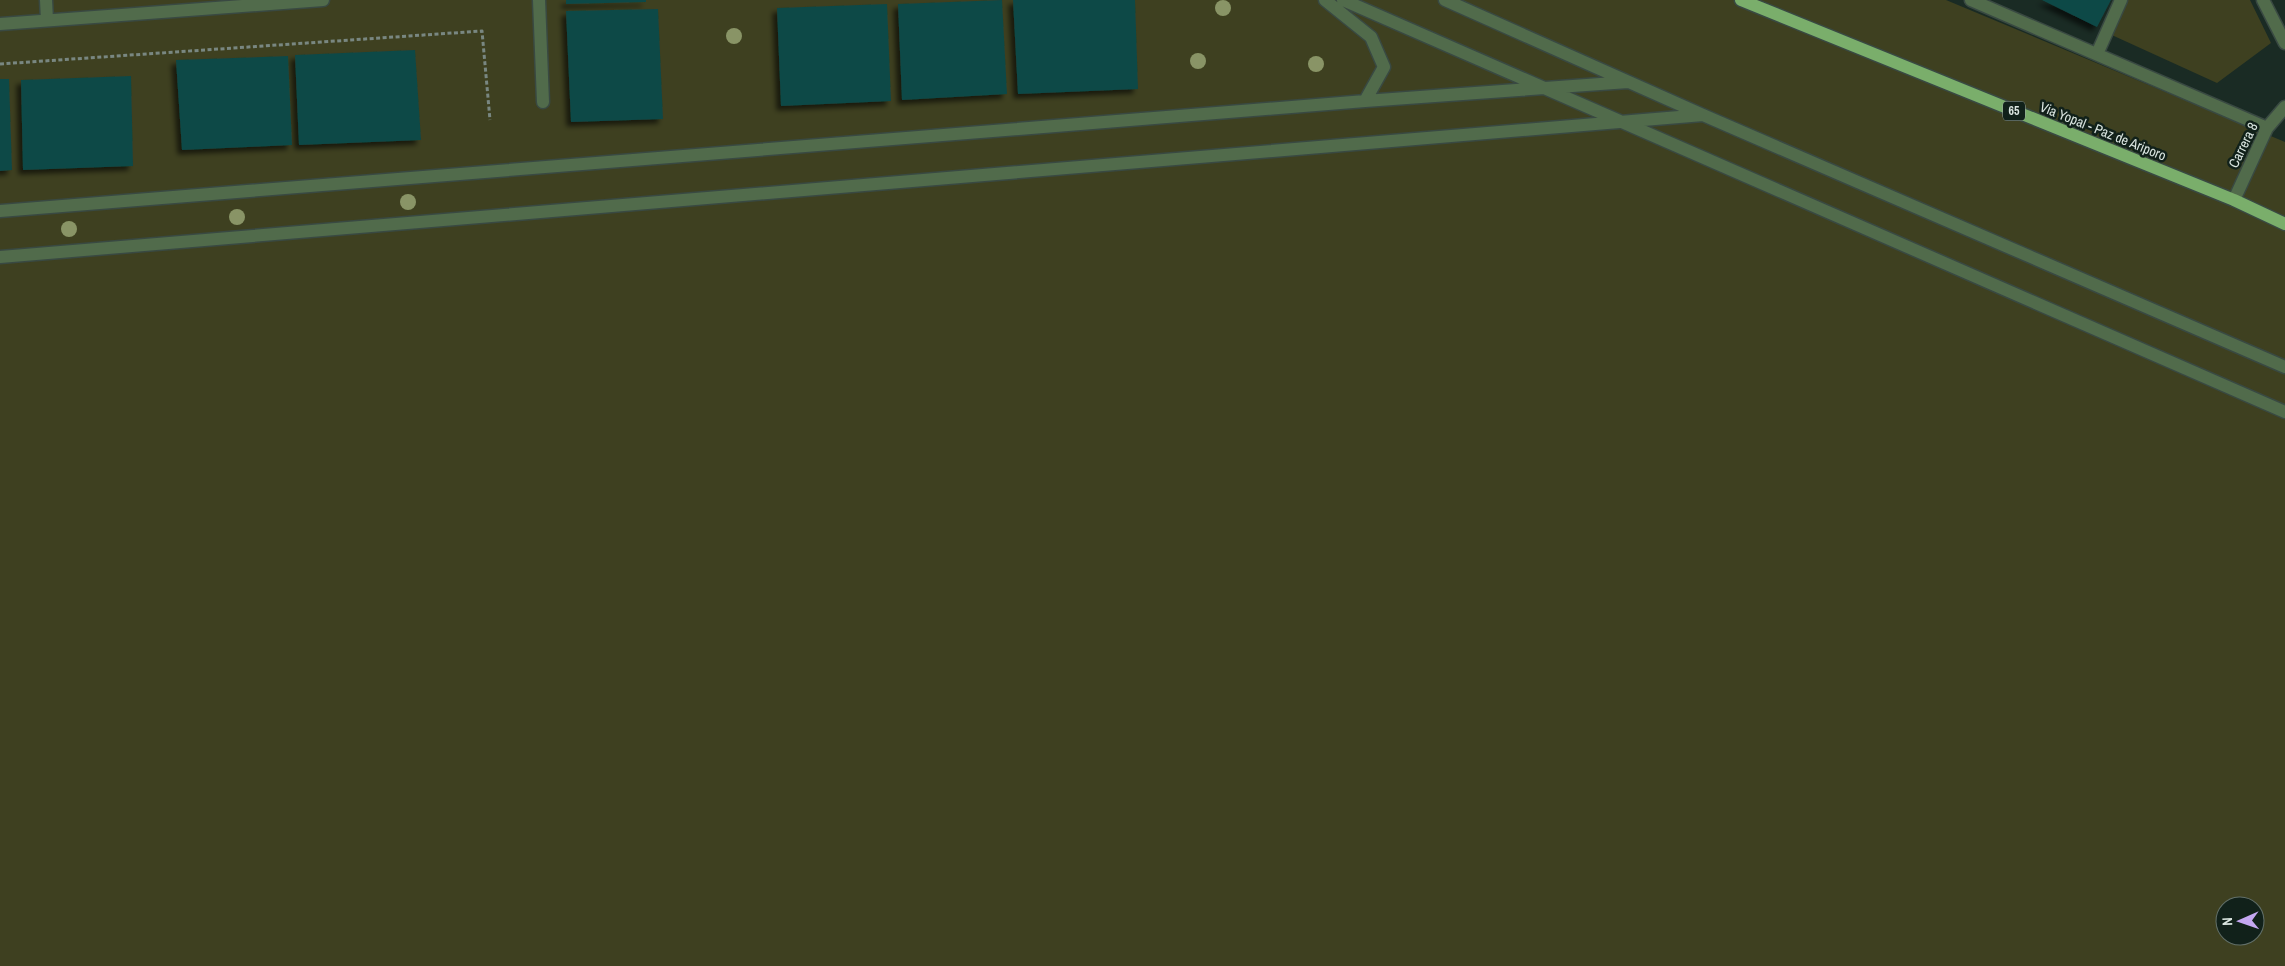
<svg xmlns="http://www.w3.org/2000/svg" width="2285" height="966" viewBox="0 0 2285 966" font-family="'Archivo Narrow',sans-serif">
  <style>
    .green { fill: #3e4020; fill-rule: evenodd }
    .building { fill: #104847; filter: url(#shadow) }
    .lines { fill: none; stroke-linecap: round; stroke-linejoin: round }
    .street-casing { stroke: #394942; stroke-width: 15 }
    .primary-casing { stroke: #394942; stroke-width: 15 }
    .path { stroke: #798781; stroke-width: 3; stroke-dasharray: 4 2.5; stroke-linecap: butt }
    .street { stroke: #516b4b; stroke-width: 12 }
    .primary { stroke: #7aae6b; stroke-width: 12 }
    .tree { fill: #899466 }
    .labels { text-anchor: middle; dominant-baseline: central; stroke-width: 5; stroke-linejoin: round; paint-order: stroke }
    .shield { fill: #11211a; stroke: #9eaaa5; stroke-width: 1 }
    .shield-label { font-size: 12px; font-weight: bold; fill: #dae5e0 }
    .street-label { font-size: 14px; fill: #dae5e0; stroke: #11211a }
  </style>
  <defs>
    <filter id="shadow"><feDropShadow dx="-4.5" dy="4.5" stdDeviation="2.5" flood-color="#0009"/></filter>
  </defs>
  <rect width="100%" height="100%" fill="#1a2b24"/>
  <!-- green -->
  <path class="green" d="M 0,0 L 1946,0 L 2285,142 L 2285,966 L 0,966 ZM 2225,906 L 2255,906 L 2255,936 L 2225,936 Z
    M 2117,0 L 2250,0 L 2271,43 L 2217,83 L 2103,31 Z"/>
  <!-- building -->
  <path class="building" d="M 566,0 L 646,0 L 646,2 L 566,4 Z
    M 1002,0 L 1007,94 L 902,100 L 898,4 Z
    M 1013,0 L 1135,0 L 1138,89 L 1018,94 Z
    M 2042,0 L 2111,0 L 2097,27 Z
    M 887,4 L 891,101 L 781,106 L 777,8 Z
    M 658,9 L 663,119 L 571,122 L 566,11 Z
    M 415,50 L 421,140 L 299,145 L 295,55 Z
    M 288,56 L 292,145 L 182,150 L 176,60 Z
    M 131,76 L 133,166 L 23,170 L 21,80 Z
    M 0,79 L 9,79 L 12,170 L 0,171 Z"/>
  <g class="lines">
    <defs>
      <path id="street" d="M 46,0 L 47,20
        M 539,0 L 543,102
        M 1325,0 L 1371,37 L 1384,67 L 1365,101
        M 1343,0 L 2285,412
        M 1445,0 L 1703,115 L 2285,367
        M 1971,0 L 2267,128
        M 2263,0 L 2285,43
        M 0,24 L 323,0
        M 2097,54 L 2121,0
        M 2234,200 L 2267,128 L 2285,107
        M 0,211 L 1365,101 L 1628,82
        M 0,257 L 1703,115"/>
      <path id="primary" d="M 1741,0 L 2234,200 L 2285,224"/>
    </defs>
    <!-- street casing -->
    <use href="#street" class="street-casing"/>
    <!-- primary casing -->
    <use href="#primary" class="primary-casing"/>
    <!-- path -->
    <path class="path" d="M 0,64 L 482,31 L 490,120"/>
    <!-- street -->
    <use href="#street" class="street"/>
    <!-- primary -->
    <use href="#primary" class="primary"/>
  </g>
  <!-- trees -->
  <g class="tree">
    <circle cx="1223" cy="8" r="8"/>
    <circle cx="734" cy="36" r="8"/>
    <circle cx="1198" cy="61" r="8"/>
    <circle cx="1316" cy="64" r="8"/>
    <circle cx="408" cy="202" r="8"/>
    <circle cx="237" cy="217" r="8"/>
    <circle cx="69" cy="229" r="8"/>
  </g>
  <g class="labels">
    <!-- shield labels -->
    <rect class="shield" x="2003" y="101.5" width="22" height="19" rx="4"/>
    <g class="shield-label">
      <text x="2014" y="111">65</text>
    </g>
    <!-- street labels -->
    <g class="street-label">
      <text transform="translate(2103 131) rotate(22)">Via Yopal - Paz de Ariporo</text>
      <text transform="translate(2243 145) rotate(-64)">Carrera 8</text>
    </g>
  </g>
  <!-- north arrow -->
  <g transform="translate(2240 921) rotate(268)"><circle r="24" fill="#11211a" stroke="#616f69"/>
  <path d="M0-4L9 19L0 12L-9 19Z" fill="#c4a7f1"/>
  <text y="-8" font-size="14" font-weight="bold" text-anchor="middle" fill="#dae5e0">N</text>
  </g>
</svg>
